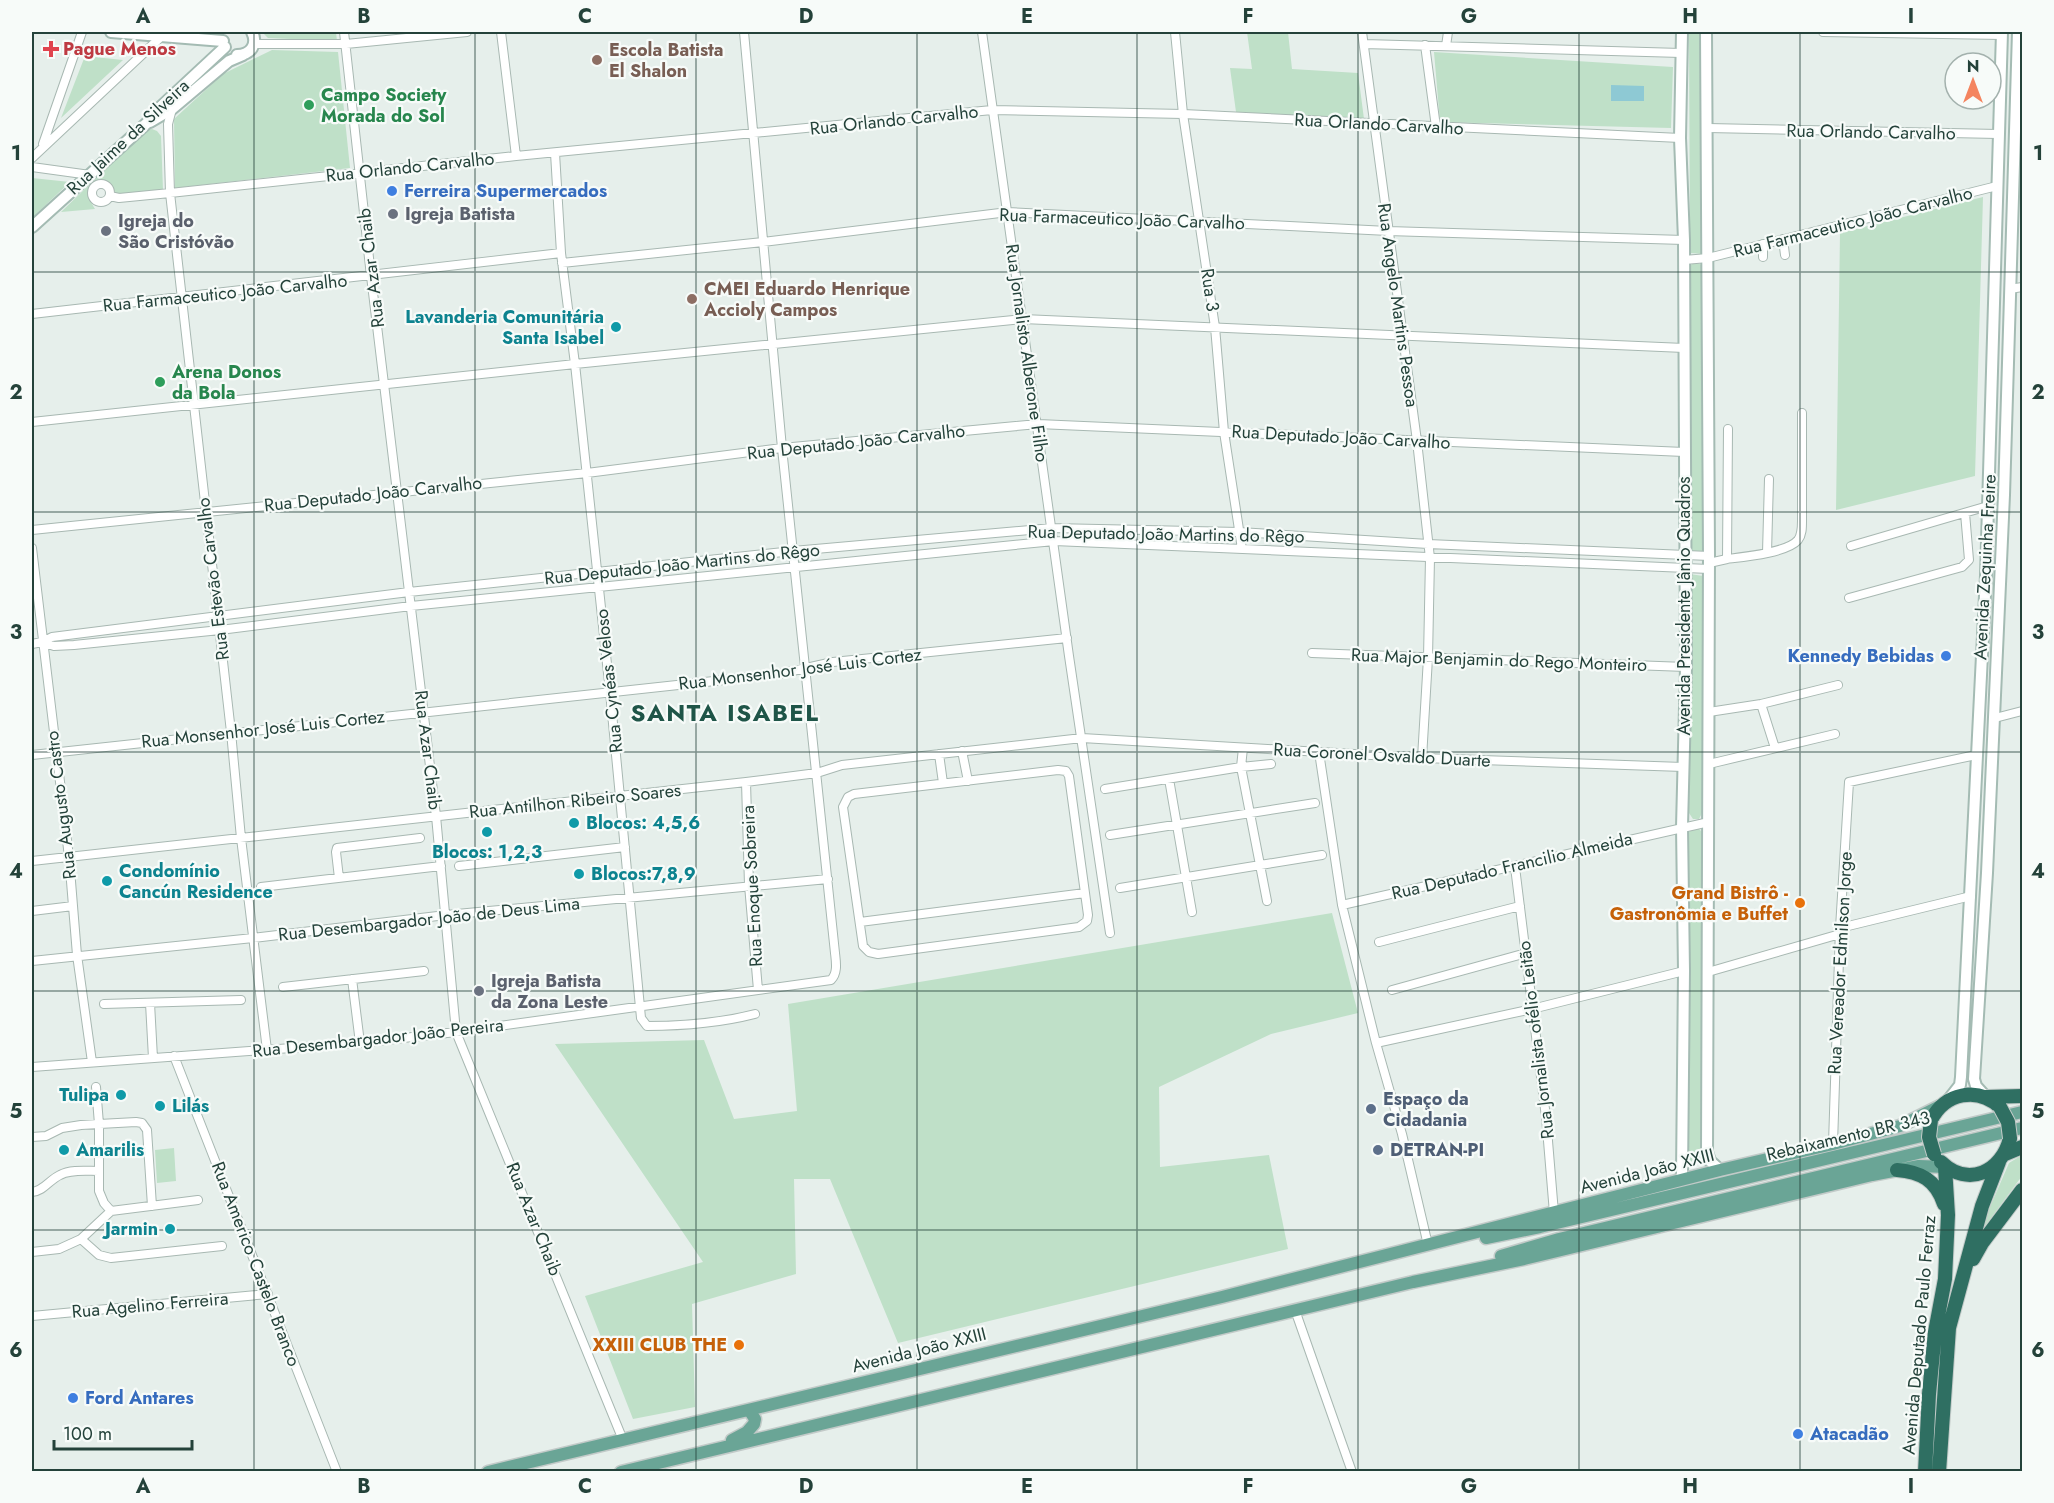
<svg xmlns="http://www.w3.org/2000/svg" width="2054" height="1503" viewBox="0 0 2054 1503" font-family="Jost,sans-serif">
  <style>
    .green { fill: #bfe0c8 }
    .water { fill: #8ec9d4 }
    .lines { fill: none; stroke-linecap: round; stroke-linejoin: round }
    .street-casing { stroke: #a8b8b2; stroke-width: 10 }
    .secondary-casing { stroke: #a4bbb3; stroke-width: 14 }
    .primary-casing { stroke: #c2cac8; stroke-width: 15 }
    .highway-casing { stroke: #c2cac8; stroke-width: 16 }
    .street { stroke: #fff; stroke-width: 8 }
    .secondary { stroke: #fff; stroke-width: 10 }
    .primary { stroke: #6aa596; stroke-width: 12 }
    .highway { stroke: #2f6f62; stroke-width: 14 }
    .highway-bridge-casing { stroke: #c2cac8; stroke-width: 16; stroke-linecap: butt }
    .highway-bridge { stroke: #2f6f62; stroke-width: 14 }
    .grid { fill: none; stroke: #24423a; stroke-width: 1.5; stroke-opacity: 0.55 }
    .health-dot { fill: #e0444e; stroke: #f7fbf9; stroke-width: 2 }
    .education-dot { fill: #8d6e63; stroke: #f7fbf9; stroke-width: 2 }
    .leisure-dot { fill: #2e9e5b; stroke: #f7fbf9; stroke-width: 2 }
    .shop-dot { fill: #3f7fe0; stroke: #f7fbf9; stroke-width: 2 }
    .worship-dot { fill: #6b7280; stroke: #f7fbf9; stroke-width: 2 }
    .culture-dot { fill: #0f9aa8; stroke: #f7fbf9; stroke-width: 2 }
    .food-dot { fill: #e8710a; stroke: #f7fbf9; stroke-width: 2 }
    .service-dot { fill: #5c6f8a; stroke: #f7fbf9; stroke-width: 2 }
    .labels { text-anchor: middle; dominant-baseline: central; stroke-width: 4.5; stroke-linejoin: round; paint-order: stroke }
    .health-label { font-size: 18px; font-weight: bold; fill: #be3a42; stroke: #f7fbf9; text-anchor: start }
    .education-label { font-size: 18px; font-weight: bold; fill: #785e54; stroke: #f7fbf9; text-anchor: start }
    .leisure-label { font-size: 18px; font-weight: bold; fill: #27864d; stroke: #f7fbf9; text-anchor: start }
    .street-label { font-size: 18px; fill: #24423a; stroke: #f7fbf9 }
    .shop-label { font-size: 18px; font-weight: bold; fill: #366cbe; stroke: #f7fbf9; text-anchor: start }
    .worship-label { font-size: 18px; font-weight: bold; fill: #5b616d; stroke: #f7fbf9; text-anchor: start }
    .culture-label { font-size: 18px; font-weight: bold; fill: #0d838f; stroke: #f7fbf9; text-anchor: start }
    .food-label { font-size: 18px; font-weight: bold; fill: #c56008; stroke: #f7fbf9; text-anchor: end }
    .service-label { font-size: 18px; font-weight: bold; fill: #4e5e75; stroke: #f7fbf9; text-anchor: start }
    .district-label { font-size: 24px; font-weight: bold; letter-spacing: 1.5px; fill: #1f5548; stroke: #f7fbf9 }
    .neatline { fill: none; stroke: #24423a; stroke-width: 2 }
    .grid-label { font-size: 20px; text-anchor: middle; font-weight: bold; fill: #24423a }
  </style>
  <rect width="100%" height="100%" fill="#e6efeb"/>
  <!-- green -->
  <path class="green" d="M 262,32 L 336,32 L 337,41 L 268,38 Z
    M 1247,32 L 1288,32 L 1292,69 L 1358,73 L 1364,119 L 1236,112 L 1230,68 L 1252,69 Z
    M 1689,32 L 1704,32 L 1703,254 L 1690,253 Z
    M 272,50 L 338,52 L 350,168 L 175,188 L 174,119 L 223,74 Z
    M 1434,52 L 1673,67 L 1671,128 L 1440,122 Z
    M 85,56 L 123,60 L 61,118 Z
    M 152,129 L 157,131 L 161,136 L 163,190 L 118,196 L 110,185 L 98,182 C 83,188 89,199 95,209 L 61,212 L 146,130 Z
    M 32,178 L 70,182 L 32,218 Z
    M 1983,197 L 1975,476 L 1836,510 L 1840,233 Z
    M 1693,263 L 1700,264 L 1703,267 L 1703,550 L 1702,551 L 1691,551 L 1689,548 L 1689,267 Z
    M 1690,574 L 1703,576 L 1702,813 L 1699,819 L 1693,819 L 1689,813 Z
    M 1693,829 L 1699,829 L 1703,833 L 1703,1158 L 1701,1161 L 1694,1164 L 1688,1159 L 1689,832 Z
    M 1332,913 L 1358,1013 L 1271,1034 L 1159,1087 L 1160,1167 L 1269,1155 L 1288,1249 L 898,1343 L 830,1179 L 794,1179 L 796,1274 L 692,1304 L 695,1407 L 633,1419 L 585,1296 L 703,1262 L 555,1044 L 704,1040 L 734,1119 L 797,1111 L 788,1004 Z
    M 174,1148 L 176,1181 L 157,1183 L 155,1150 Z
    M 2022,1155 L 2022,1176 L 1977,1237 L 2009,1163 Z"/>
  <!-- water -->
  <path class="water" d="M 1611,85 L 1644,86 L 1644,101 L 1611,101 Z"/>
  <g class="lines">
    <defs>
      <path id="street" d="M 344,32 L 371,276 L 436,816 L 456,1032 L 623,1440
        M 501,32 L 516,156
        M 982,32 L 1069,656 L 1110,933
        M 1175,32 L 1183,114 L 1215,327 L 1224,432 L 1242,549
        M 1362,32 L 1417,441 L 1430,558 L 1428,658 L 1422,758
        M 1823,32 L 2002,35
        M 255,44 L 346,44 L 467,32
        M 1364,44 L 1681,53
        M 1425,45 L 1436,127
        M 1446,46 L 1448,32
        M 172,109 L 168,124 L 170,193 L 231,732 L 241,838 L 267,1050
        M 1708,128 L 1998,134
        M 43,144 L 82,32
        M 555,153 L 561,253 L 575,364 L 610,692 L 641,1018 L 647,1026 C 683,1026 720,1023 755,1014
        M 32,158 L 163,35
        M 32,167 L 90,175
        M92 193a9 9 0 1 1 18 0a9 9 0 1 1-18 0Z
        M 110,196 L 119,198 L 170,193 L 516,156 L 992,110 L 1183,114 L 1680,138
        M 1783,239 L 1785,255
        M 1763,244 L 1763,257
        M 1684,260 L 1708,258 L 1997,186
        M 562,263 L 763,242 L 1008,212 L 1388,231 L 1684,240
        M 2010,289 L 2022,287
        M 32,314 L 561,253
        M 32,422 L 575,364 L 1023,319 L 1684,348
        M 1728,429 L 1727,559 C 1743,557 1787,553 1798,540 C 1802,535 1802,528 1802,521 L 1802,413
        M 32,530 L 587,473 L 782,448 L 1038,424 L 1684,452
        M 1851,546 L 1988,506
        M 32,548 L 69,857 L 77,955 L 92,1062
        M 1767,553 L 1769,479
        M 1709,563 L 1727,559
        M 1849,598 L 1962,567 L 1969,560 L 1965,513
        M 42,642 L 54,646 L 74,645 L 220,630 L 411,606 L 1054,541 L 1709,569
        M 32,644 L 42,642 L 52,637 L 409,592 L 793,551 L 1052,528 L 1239,532 L 1428,544 L 1709,556
        M 1312,653 L 1686,667
        M 1761,704 L 1775,748
        M 1709,712 L 1761,704 L 1838,685
        M 1995,718 L 2022,711
        M 1243,748 L 1241,767 L 1267,901
        M 962,751 L 968,781
        M 1319,752 L 1342,905 L 1376,1043 L 1402,1134 L 1428,1245
        M 939,754 L 943,783
        M 32,755 L 779,674 L 833,662 L 1067,638
        M 1709,764 L 1835,734
        M 1058,770 L 1066,771 L 1069,776 L 1088,915 L 1087,921 L 1079,927 L 878,954 L 869,952 L 863,946 L 843,807 L 848,797 L 854,794 Z
        M 1169,779 L 1192,912
        M 746,782 L 749,885 L 758,990
        M 1105,789 L 1241,767 L 1271,764
        M 1110,835 L 1315,803
        M 32,861 L 746,782 L 817,773 L 842,765 L 1082,738 L 1422,758 L 1683,767
        M 459,866 L 625,847
        M 1515,867 L 1546,1117 L 1554,1213
        M 339,878 L 336,852 L 337,848 L 420,838
        M 261,887 L 441,866
        M 1120,888 L 1322,855
        M 1342,905 L 1709,822
        M 32,911 L 73,906
        M 860,922 L 1085,893
        M 1840,928 L 1971,896
        M 1379,942 L 1520,906
        M 32,961 L 253,938 L 446,915 L 828,879
        M 1708,972 L 1840,934
        M 352,979 L 360,1043
        M 283,987 L 424,971
        M 1392,990 L 1526,953
        M 150,1003 L 153,1058
        M 104,1004 L 241,1000
        M 1376,1043 L 1532,1009 L 1684,971
        M 174,1056 L 337,1472
        M 32,1067 L 360,1043 L 456,1032 L 831,980 C 838,973 836,962 835,953 L 782,448 L 744,32
        M 96,1087 L 99,1124 L 99,1191 L 104,1203 L 111,1211
        M 32,1137 L 46,1136 L 62,1128 L 81,1125 L 136,1122 L 142,1123 L 147,1130 L 152,1206
        M 1833,1144 L 1840,928 L 1849,782 L 1976,755
        M 32,1192 C 44,1191 49,1180 60,1175 C 71,1169 87,1171 98,1171
        M 81,1239 L 99,1255 L 111,1258 L 222,1246
        M 32,1252 L 59,1249 L 81,1239 L 111,1211 L 198,1200
        M 1295,1310 L 1352,1472
        M 32,1316 L 268,1294"/>
      <path id="secondary" d="M 111,32 L 223,41
        M 1706,32 L 1709,556 L 1707,1152 L 1710,1161 L 1720,1170
        M 237,55 C 251,55 258,44 252,32
        M 150,122 L 172,109 L 229,61 L 243,55
        M 32,227 L 147,123 L 153,114 L 225,47
        M 1986,1097 L 1976,1086 L 1974,1079 L 1987,873 L 2004,495 L 2018,32
        M 1949,1099 L 1960,1085 L 1961,1077 L 1986,575 L 2002,32
        M 1679,1181 L 1682,1175 L 1684,971 L 1682,827 L 1686,667 L 1684,240 L 1680,138 L 1682,32"/>
      <path id="primary" d="M 1486,1238 L 1540,1227 L 2022,1112
        M 1501,1256 L 1559,1239 L 2022,1128
        M 732,1440 L 747,1432 L 754,1424 L 755,1419 L 749,1410
        M 488,1472 L 1222,1297 L 1720,1170 L 1833,1144 L 1900,1126 L 1940,1106
        M 621,1472 L 1413,1282 L 1524,1259 L 1872,1175 L 1919,1166 L 1945,1167"/>
      <path id="highway" d="M 1986,1097 L 2022,1096
        M 1931,1120 C 1945,1093 1977,1086 2000,1107
        M 2005,1154 L 2022,1147
        M 1941,1162 C 1968,1188 2002,1172 2010,1138
        M 1897,1170 C 1921,1172 1936,1180 1944,1204
        M 1973,1259 L 1982,1243 L 2022,1190
        M 1925,1472 L 1929,1394 L 1935,1332 L 1945,1279 L 1948,1215 L 1945,1167
        M 1939,1472 L 1949,1328 L 1982,1206 L 1999,1162"/>
    </defs>
    <!-- street casing -->
    <use href="#street" class="street-casing"/>
    <!-- secondary casing -->
    <use href="#secondary" class="secondary-casing"/>
    <!-- primary casing -->
    <use href="#primary" class="primary-casing"/>
    <!-- highway casing -->
    <use href="#highway" class="highway-casing"/>
    <!-- street -->
    <use href="#street" class="street"/>
    <!-- secondary -->
    <use href="#secondary" class="secondary"/>
    <!-- primary -->
    <use href="#primary" class="primary"/>
    <!-- highway -->
    <use href="#highway" class="highway"/>
    <defs>
      <path id="highway-bridge" d="M 2000,1107 L 2008,1122 L 2010,1138
        M 1931,1120 L 1929,1137 L 1934,1154"/>
    </defs>
    <!-- highway-bridge casing -->
    <use href="#highway-bridge" class="highway-bridge-casing"/>
    <!-- highway-bridge -->
    <use href="#highway-bridge" class="highway-bridge"/>
  </g>
  <!-- grid -->
  <path class="grid" d="M 254,32 L 254,1472M 475,32 L 475,1472M 696,32 L 696,1472M 917,32 L 917,1472M 1137,32 L 1137,1472M 1358,32 L 1358,1472M 1579,32 L 1579,1472M 1800,32 L 1800,1472M 32,272 L 2022,272M 32,512 L 2022,512M 32,752 L 2022,752M 32,991 L 2022,991M 32,1230 L 2022,1230"/>
  <!-- markers -->
  <path class="health-dot" d="M48 40h6v6h6v6h-6v6h-6v-6h-6v-6h6z"/>
  <g class="education-dot">
    <circle cx="597" cy="60" r="6"/>
    <circle cx="692" cy="299" r="6"/>
  </g>
  <g class="leisure-dot">
    <circle cx="309" cy="105" r="6"/>
    <circle cx="160" cy="382" r="6"/>
  </g>
  <g class="shop-dot">
    <circle cx="392" cy="191" r="6"/>
    <circle cx="1946" cy="656" r="6"/>
    <circle cx="73" cy="1398" r="6"/>
    <circle cx="1798" cy="1434" r="6"/>
  </g>
  <g class="worship-dot">
    <circle cx="393" cy="214" r="6"/>
    <circle cx="106" cy="231" r="6"/>
    <circle cx="479" cy="991" r="6"/>
  </g>
  <g class="culture-dot">
    <circle cx="616" cy="327" r="6"/>
    <circle cx="574" cy="823" r="6"/>
    <circle cx="487" cy="832" r="6"/>
    <circle cx="579" cy="874" r="6"/>
    <circle cx="107" cy="881" r="6"/>
    <circle cx="121" cy="1095" r="6"/>
    <circle cx="160" cy="1106" r="6"/>
    <circle cx="64" cy="1150" r="6"/>
    <circle cx="170" cy="1229" r="6"/>
  </g>
  <g class="food-dot">
    <circle cx="1800" cy="903" r="6"/>
    <circle cx="739" cy="1345" r="6"/>
  </g>
  <g class="service-dot">
    <circle cx="1371" cy="1109" r="6"/>
    <circle cx="1378" cy="1150" r="6"/>
  </g>
  <g class="labels">
    <!-- health labels -->
    <g class="health-label">
      <text x="63" y="49">Pague Menos</text>
    </g>
    <!-- education labels -->
    <g class="education-label">
      <text x="609" y="50">Escola Batista<tspan x="609" dy="21">El Shalon</tspan></text>
      <text x="704" y="289">CMEI Eduardo Henrique<tspan x="704" dy="21">Accioly Campos</tspan></text>
    </g>
    <!-- leisure labels -->
    <g class="leisure-label">
      <text x="321" y="95">Campo Society<tspan x="321" dy="21">Morada do Sol</tspan></text>
      <text x="172" y="372">Arena Donos<tspan x="172" dy="21">da Bola</tspan></text>
    </g>
    <!-- street labels -->
    <g class="street-label">
      <text transform="translate(894 120) rotate(-6)">Rua Orlando Carvalho</text>
      <text transform="translate(1379 124) rotate(3)">Rua Orlando Carvalho</text>
      <text transform="translate(1871 132) rotate(1)">Rua Orlando Carvalho</text>
      <text transform="translate(128 137) rotate(-43)">Rua Jaime da Silveira</text>
      <text transform="translate(410 167) rotate(-6)">Rua Orlando Carvalho</text>
      <text transform="translate(1122 219) rotate(2)">Rua Farmaceutico João Carvalho</text>
      <text transform="translate(1853 222) rotate(-14)">Rua Farmaceutico João Carvalho</text>
      <text transform="translate(371 268) rotate(-97)">Rua Azar Chaib</text>
      <text transform="translate(1210 290) rotate(82)">Rua 3</text>
      <text transform="translate(225 293) rotate(-6)">Rua Farmaceutico João Carvalho</text>
      <text transform="translate(1398 305) rotate(82)">Rua Angelo Martins Pessoa</text>
      <text transform="translate(1027 353) rotate(82)">Rua Jornalisto Alberone Filho</text>
      <text transform="translate(1341 437) rotate(3)">Rua Deputado João Carvalho</text>
      <text transform="translate(856 442) rotate(-6)">Rua Deputado João Carvalho</text>
      <text transform="translate(373 494) rotate(-6)">Rua Deputado João Carvalho</text>
      <text transform="translate(1166 534) rotate(1)">Rua Deputado João Martins do Rêgo</text>
      <text transform="translate(682 564) rotate(-6)">Rua Deputado João Martins do Rêgo</text>
      <text transform="translate(1985 567) rotate(-87)">Avenida Zequinha Freire</text>
      <text transform="translate(213 579) rotate(-97)">Rua Estevão Carvalho</text>
      <text transform="translate(1684 606) rotate(-90)">Avenida Presidente Jânio Quadros</text>
      <text transform="translate(1499 660) rotate(2)">Rua Major Benjamin do Rego Monteiro</text>
      <text transform="translate(800 669) rotate(-7)">Rua Monsenhor José Luis Cortez</text>
      <text transform="translate(609 681) rotate(-96)">Rua Cynéas Veloso</text>
      <text transform="translate(263 729) rotate(-6)">Rua Monsenhor José Luis Cortez</text>
      <text transform="translate(428 750) rotate(83)">Rua Azar Chaib</text>
      <text transform="translate(1382 755) rotate(3)">Rua Coronel Osvaldo Duarte</text>
      <text transform="translate(575 801) rotate(-6)">Rua Antilhon Ribeiro Soares</text>
      <text transform="translate(61 805) rotate(-97)">Rua Augusto Castro</text>
      <text transform="translate(1512 866) rotate(-13)">Rua Deputado Francilio Almeida</text>
      <text transform="translate(752 886) rotate(-93)">Rua Enoque Sobreira</text>
      <text transform="translate(429 919) rotate(-6)">Rua Desembargador João de Deus Lima</text>
      <text transform="translate(1840 963) rotate(-87)">Rua Vereador Edmilson Jorge</text>
      <text transform="translate(378 1038) rotate(-6)">Rua Desembargador João Pereira</text>
      <text transform="translate(1536 1040) rotate(-97)">Rua Jornalista ofélio Leitão</text>
      <text transform="translate(1848 1136) rotate(-13)">Rebaixamento BR 343</text>
      <text transform="translate(1647 1171) rotate(-14)">Avenida João XXIII</text>
      <text transform="translate(534 1219) rotate(68)">Rua Azar Chaib</text>
      <text transform="translate(256 1264) rotate(69)">Rua Americo Castelo Branco</text>
      <text transform="translate(150 1305) rotate(-5)">Rua Agelino Ferreira</text>
      <text transform="translate(1919 1335) rotate(-85)">Avenida Deputado Paulo Ferraz</text>
      <text transform="translate(919 1350) rotate(-14)">Avenida João XXIII</text>
    </g>
    <!-- shop labels -->
    <g class="shop-label">
      <text x="404" y="191">Ferreira Supermercados</text>
      <text x="1934" y="656" text-anchor="end">Kennedy Bebidas</text>
      <text x="85" y="1398">Ford Antares</text>
      <text x="1810" y="1434">Atacadão</text>
    </g>
    <!-- worship labels -->
    <g class="worship-label">
      <text x="405" y="214">Igreja Batista</text>
      <text x="118" y="221">Igreja do<tspan x="118" dy="21">São Cristóvão</tspan></text>
      <text x="491" y="981">Igreja Batista<tspan x="491" dy="21">da Zona Leste</tspan></text>
    </g>
    <!-- culture labels -->
    <g class="culture-label">
      <text x="604" y="317" text-anchor="end">Lavanderia Comunitária<tspan x="604" dy="21">Santa Isabel</tspan></text>
      <text x="586" y="823">Blocos: 4,5,6</text>
      <text x="487" y="852" text-anchor="middle">Blocos: 1,2,3</text>
      <text x="119" y="871">Condomínio<tspan x="119" dy="21">Cancún Residence</tspan></text>
      <text x="591" y="874">Blocos:7,8,9</text>
      <text x="109" y="1095" text-anchor="end">Tulipa</text>
      <text x="172" y="1106">Lilás</text>
      <text x="76" y="1150">Amarilis</text>
      <text x="158" y="1229" text-anchor="end">Jarmin</text>
    </g>
    <!-- food labels -->
    <g class="food-label">
      <text x="1788" y="893">Grand Bistrô -<tspan x="1788" dy="21">Gastronômia e Buffet</tspan></text>
      <text x="727" y="1345">XXIII CLUB THE</text>
    </g>
    <!-- service labels -->
    <g class="service-label">
      <text x="1383" y="1099">Espaço da<tspan x="1383" dy="21">Cidadania</tspan></text>
      <text x="1390" y="1150">DETRAN-PI</text>
    </g>
    <!-- district labels -->
    <g class="district-label">
      <text x="725" y="712">SANTA ISABEL</text>
    </g>
  </g>
  <!-- border -->
  <rect width="2054" height="1503" fill="none" stroke="#f7fbf9" stroke-width="66"/>
  <!-- north arrow -->
  <g transform="translate(1973 81)"><circle r="28" fill="#f7fbf9" stroke="#a3b1ad" stroke-width="1.5"/>
  <path d="M0-4.5L10 22L0 15L-10 22Z" fill="#f4845f"/>
  <text y="-9" font-size="16" font-weight="bold" text-anchor="middle" fill="#24423a">N</text>
  </g>
  <!-- scale -->
  <path d="M54 1440v9h138v-9" fill="none" stroke="#24423a" stroke-width="3"/>
  <text x="63" y="1440" font-size="18" fill="#24423a" stroke="#f7fbf9" stroke-width="4.5" paint-order="stroke">100 m</text>
  <rect x="33" y="33" width="1988" height="1437" class="neatline"/>
  <g class="grid-label">
    <text x="143" y="23">A</text>
    <text x="364" y="23">B</text>
    <text x="585" y="23">C</text>
    <text x="806" y="23">D</text>
    <text x="1027" y="23">E</text>
    <text x="1248" y="23">F</text>
    <text x="1469" y="23">G</text>
    <text x="1690" y="23">H</text>
    <text x="1911" y="23">I</text>
    <text x="16" y="160">1</text>
    <text x="2038" y="160">1</text>
    <text x="16" y="399">2</text>
    <text x="2038" y="399">2</text>
    <text x="16" y="639">3</text>
    <text x="2038" y="639">3</text>
    <text x="16" y="878">4</text>
    <text x="2038" y="878">4</text>
    <text x="16" y="1118">5</text>
    <text x="2038" y="1118">5</text>
    <text x="16" y="1357">6</text>
    <text x="2038" y="1357">6</text>
    <text x="143" y="1493">A</text>
    <text x="364" y="1493">B</text>
    <text x="585" y="1493">C</text>
    <text x="806" y="1493">D</text>
    <text x="1027" y="1493">E</text>
    <text x="1248" y="1493">F</text>
    <text x="1469" y="1493">G</text>
    <text x="1690" y="1493">H</text>
    <text x="1911" y="1493">I</text>
  </g>
</svg>
